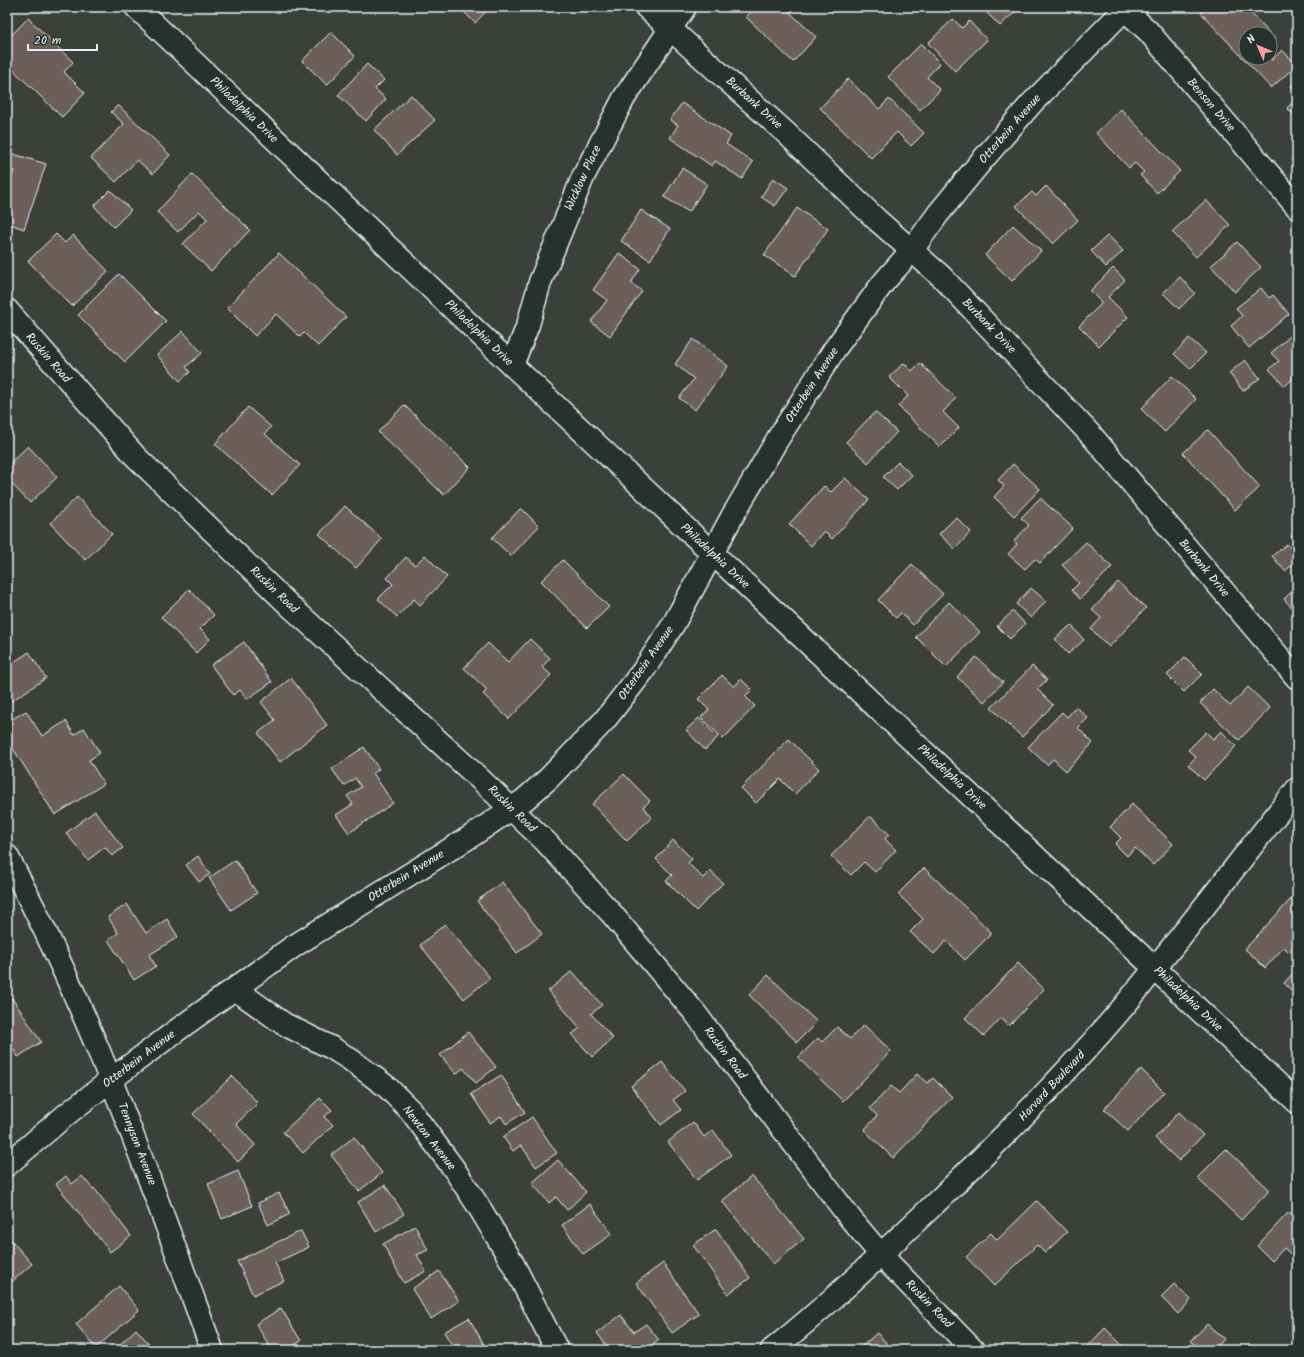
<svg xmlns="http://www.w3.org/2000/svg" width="1304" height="1357" viewBox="0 0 1304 1357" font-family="Kalam,sans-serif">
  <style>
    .building { fill: #6c5f5a; stroke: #e8f1f8 }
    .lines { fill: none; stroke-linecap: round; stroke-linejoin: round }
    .minor-casing { stroke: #e8f1f8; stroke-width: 25 }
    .major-casing { stroke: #e8f1f8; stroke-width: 25 }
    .minor { stroke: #26332d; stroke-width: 22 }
    .major { stroke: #26332d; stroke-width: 22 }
    .labels { text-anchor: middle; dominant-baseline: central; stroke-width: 4; stroke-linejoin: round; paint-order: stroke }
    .street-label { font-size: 12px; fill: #e8f1f8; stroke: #26332d }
  </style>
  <rect width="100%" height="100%" fill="#3b403a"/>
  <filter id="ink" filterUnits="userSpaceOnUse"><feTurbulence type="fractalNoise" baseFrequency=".025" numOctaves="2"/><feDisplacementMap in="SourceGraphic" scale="8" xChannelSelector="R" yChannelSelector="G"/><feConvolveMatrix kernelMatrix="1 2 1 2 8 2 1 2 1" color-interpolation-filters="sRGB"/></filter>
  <g filter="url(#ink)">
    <!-- building -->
    <path class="building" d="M 351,7 L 362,7 L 357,12 Z
      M 459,7 L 490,7 L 475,23 Z
      M 756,7 L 763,7 L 768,12 L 773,7 L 784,7 L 816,37 L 793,62 L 746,17 Z
      M 981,7 L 1020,7 L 1000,26 Z
      M 1207,7 L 1218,7 L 1221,10 L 1224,7 L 1245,7 L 1275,39 L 1270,44 L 1270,34 L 1246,34 L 1246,58 L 1270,58 L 1272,60 L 1282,50 L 1297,65 L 1271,88 L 1201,13 Z
      M 28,18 L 73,62 L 64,72 L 85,93 L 62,117 L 7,64 L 7,40 Z
      M 953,19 L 962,28 L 969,21 L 987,40 L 955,71 L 928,43 Z
      M 331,32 L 355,56 L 327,85 L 302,61 Z
      M 921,44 L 940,63 L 927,77 L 940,90 L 920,110 L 888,77 Z
      M 367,64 L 384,80 L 375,89 L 386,99 L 366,121 L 338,95 Z
      M 848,79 L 879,109 L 889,99 L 924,133 L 911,146 L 897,132 L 871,158 L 820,108 Z
      M 1297,80 L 1297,92 L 1291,86 Z
      M 411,95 L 435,120 L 397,155 L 374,130 Z
      M 1297,98 L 1297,118 L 1287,108 Z
      M 682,103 L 731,136 L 726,144 L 753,162 L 742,179 L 715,161 L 712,166 L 670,138 L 678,125 L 670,120 Z
      M 118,105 L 170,155 L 153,174 L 137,160 L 116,182 L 91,158 L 124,124 L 111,112 Z
      M 1121,109 L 1180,171 L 1157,193 L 1140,175 L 1144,172 L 1135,163 L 1129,168 L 1096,133 Z
      M 7,152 L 46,164 L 24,229 L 7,223 L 7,193 L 14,171 L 7,169 Z
      M 682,168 L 707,184 L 689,212 L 664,197 Z
      M 192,174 L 250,230 L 211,271 L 183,244 L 207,219 L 199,211 L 178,232 L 157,212 Z
      M 773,178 L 788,188 L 775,206 L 761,197 Z
      M 1046,186 L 1078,220 L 1053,244 L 1016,206 L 1032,192 L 1036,196 Z
      M 110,190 L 131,210 L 114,227 L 94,206 Z
      M 1206,200 L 1230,225 L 1196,257 L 1172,232 Z
      M 797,208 L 828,229 L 795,276 L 764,255 Z
      M 641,210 L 670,229 L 650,260 L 621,241 Z
      M 1013,225 L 1041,251 L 1012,281 L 985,255 Z
      M 56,234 L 65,243 L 73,235 L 108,271 L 72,306 L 28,261 Z
      M 1108,235 L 1123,251 L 1106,267 L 1091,251 Z
      M 1237,242 L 1261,267 L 1235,292 L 1211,266 Z
      M 279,253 L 346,317 L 318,346 L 304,333 L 300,337 L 276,314 L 255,336 L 227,308 Z
      M 619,253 L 640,269 L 631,283 L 642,291 L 610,336 L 591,322 L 607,300 L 593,290 Z
      M 1113,268 L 1125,280 L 1108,297 L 1128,317 L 1099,346 L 1079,326 L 1102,303 L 1090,291 Z
      M 119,274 L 166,321 L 125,362 L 78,315 Z
      M 1180,277 L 1195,293 L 1179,309 L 1163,293 Z
      M 1261,288 L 1269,298 L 1273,295 L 1289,314 L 1249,348 L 1231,326 L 1242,316 L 1236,308 Z
      M 1297,330 L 1297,375 L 1285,386 L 1269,369 L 1279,361 L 1271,353 Z
      M 183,331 L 202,353 L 186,367 L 190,372 L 180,381 L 157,355 Z
      M 1189,338 L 1206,353 L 1190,369 L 1174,354 Z
      M 693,339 L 728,366 L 695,410 L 679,398 L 694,379 L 675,364 Z
      M 1245,360 L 1260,378 L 1243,391 L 1229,373 Z
      M 904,363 L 912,371 L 920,363 L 956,398 L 943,412 L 959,428 L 940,447 L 898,406 L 908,396 L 889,377 Z
      M 1172,376 L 1196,399 L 1165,432 L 1141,409 Z
      M 404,405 L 470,467 L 444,495 L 378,432 Z
      M 248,407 L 271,427 L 265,434 L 300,465 L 272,495 L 215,444 Z
      M 875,412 L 897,432 L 868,463 L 846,442 Z
      M 1208,430 L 1260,487 L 1235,510 L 1183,453 Z
      M 28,446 L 57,477 L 30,503 L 7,479 L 7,466 Z
      M 898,462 L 912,475 L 897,490 L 883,477 Z
      M 1013,464 L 1040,489 L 1014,516 L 994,497 L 1004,486 L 998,480 Z
      M 845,478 L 869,500 L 832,539 L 824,531 L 811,546 L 789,524 L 824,486 L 831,492 Z
      M 77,497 L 112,534 L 85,560 L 50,523 Z
      M 1040,498 L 1073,528 L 1040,563 L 1035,559 L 1025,569 L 1008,554 L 1017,544 L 1014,541 L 1029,525 L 1021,518 Z
      M 345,506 L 382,539 L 356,568 L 319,534 Z
      M 521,508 L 539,526 L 511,556 L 492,538 Z
      M 956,517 L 971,532 L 955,549 L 939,534 Z
      M 1297,529 L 1297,542 L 1291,536 Z
      M 1086,542 L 1112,567 L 1080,599 L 1072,590 L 1079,583 L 1062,565 Z
      M 1287,544 L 1297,556 L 1297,561 L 1285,571 L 1272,556 Z
      M 425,555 L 447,577 L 420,605 L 414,599 L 397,617 L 378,599 L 393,584 L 387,578 L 406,557 L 415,565 Z
      M 563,560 L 609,607 L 587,628 L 541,581 Z
      M 912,564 L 943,594 L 913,625 L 901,613 L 896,618 L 878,600 Z
      M 1118,582 L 1146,608 L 1109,647 L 1091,629 L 1101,618 L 1092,610 Z
      M 1297,587 L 1297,613 L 1284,599 Z
      M 1031,588 L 1046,601 L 1031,618 L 1016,604 Z
      M 189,589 L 214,615 L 200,629 L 210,639 L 196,653 L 161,617 Z
      M 949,602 L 980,632 L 946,667 L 916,637 Z
      M 1013,611 L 1025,624 L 1010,639 L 997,626 Z
      M 1071,625 L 1084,640 L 1068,654 L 1055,639 Z
      M 530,639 L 550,658 L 542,667 L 551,675 L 509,719 L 483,694 L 487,690 L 464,668 L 488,643 L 508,662 Z
      M 244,642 L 272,682 L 247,699 L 240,690 L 233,695 L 211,665 Z
      M 7,651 L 14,662 L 29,652 L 46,678 L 7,704 Z
      M 976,657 L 1003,682 L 984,702 L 957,677 Z
      M 1185,657 L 1202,674 L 1184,692 L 1167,675 Z
      M 1032,666 L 1047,680 L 1037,689 L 1053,705 L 1022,737 L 991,708 Z
      M 722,675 L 734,687 L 741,679 L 752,690 L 745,696 L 755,706 L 723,739 L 701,717 L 709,710 L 698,699 Z
      M 291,678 L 327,725 L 280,762 L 258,733 L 275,720 L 261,702 Z
      M 1248,687 L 1270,708 L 1239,740 L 1200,703 L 1213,689 L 1230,706 Z
      M 1076,707 L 1088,718 L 1078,728 L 1093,743 L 1066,771 L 1053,759 L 1047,765 L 1028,747 L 1062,712 L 1067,717 Z
      M 26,711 L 42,736 L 66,721 L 74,735 L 84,728 L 100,753 L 89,760 L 104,784 L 55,815 L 7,739 L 7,722 Z
      M 699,718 L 718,737 L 705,750 L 686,730 Z
      M 1221,731 L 1236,746 L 1204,780 L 1188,765 L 1196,757 L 1188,750 L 1206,732 L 1213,739 Z
      M 789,739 L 819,769 L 795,794 L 780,779 L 756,803 L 741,788 Z
      M 364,747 L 379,769 L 373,773 L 393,803 L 349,833 L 336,815 L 353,804 L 347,796 L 361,787 L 355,778 L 344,786 L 332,769 Z
      M 624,774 L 650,801 L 643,807 L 652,817 L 627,841 L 592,804 Z
      M 1132,804 L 1173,844 L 1153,865 L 1135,848 L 1127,856 L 1115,844 L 1121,838 L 1110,827 Z
      M 95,811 L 123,848 L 112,856 L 105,847 L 88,860 L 66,833 Z
      M 870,816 L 889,834 L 885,839 L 896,850 L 875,872 L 864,862 L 851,875 L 831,856 Z
      M 673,840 L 692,859 L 688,863 L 703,878 L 710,871 L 723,883 L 696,911 L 666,881 L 672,875 L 656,859 Z
      M 198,856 L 210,874 L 199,882 L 186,865 Z
      M 235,860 L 257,893 L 231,910 L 209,878 Z
      M 924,868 L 992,933 L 965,960 L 946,941 L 934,954 L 910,932 L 923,919 L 898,894 Z
      M 502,882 L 542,934 L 517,953 L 477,901 Z
      M 1291,899 L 1297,904 L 1297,943 L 1289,952 L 1284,947 L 1265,968 L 1245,949 Z
      M 127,904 L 146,933 L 167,919 L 178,937 L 149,955 L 156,966 L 134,980 L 108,940 L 118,933 L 108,917 Z
      M 445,924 L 490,978 L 464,999 L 420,945 Z
      M 1018,963 L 1044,989 L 1009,1026 L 1001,1018 L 984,1036 L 965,1018 Z
      M 1297,969 L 1297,996 L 1284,983 Z
      M 572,971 L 602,1005 L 591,1014 L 613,1038 L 592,1057 L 572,1034 L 580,1028 L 548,991 Z
      M 768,975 L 817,1022 L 797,1042 L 749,995 Z
      M 12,998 L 41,1042 L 18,1057 L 7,1040 L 7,1002 Z
      M 864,1025 L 891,1051 L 843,1101 L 798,1058 L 818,1038 L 822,1042 L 837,1027 L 850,1039 Z
      M 468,1032 L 496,1067 L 476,1083 L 463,1068 L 456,1074 L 440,1055 Z
      M 662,1062 L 685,1091 L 673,1100 L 681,1110 L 661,1125 L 631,1086 Z
      M 1141,1069 L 1164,1092 L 1128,1131 L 1104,1109 Z
      M 917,1074 L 927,1083 L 933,1078 L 952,1097 L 893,1158 L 864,1130 L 877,1116 L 870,1108 L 891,1086 L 899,1093 Z
      M 501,1075 L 525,1112 L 506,1124 L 501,1116 L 490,1123 L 471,1094 Z
      M 232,1076 L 258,1103 L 236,1124 L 255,1145 L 238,1162 L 193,1114 Z
      M 320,1098 L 332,1110 L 324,1117 L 333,1125 L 303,1153 L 283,1132 Z
      M 1179,1112 L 1203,1135 L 1179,1161 L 1155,1138 Z
      M 532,1117 L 557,1153 L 536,1167 L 521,1145 L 513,1151 L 503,1137 Z
      M 693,1122 L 704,1137 L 713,1130 L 731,1155 L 697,1180 L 668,1142 Z
      M 354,1137 L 382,1173 L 359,1191 L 331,1155 Z
      M 1226,1149 L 1270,1190 L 1241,1220 L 1197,1178 Z
      M 558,1160 L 586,1192 L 567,1210 L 556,1197 L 549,1203 L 532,1183 Z
      M 238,1171 L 252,1206 L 222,1219 L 208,1184 Z
      M 66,1176 L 72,1184 L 82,1176 L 93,1189 L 94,1188 L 131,1236 L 110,1252 L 56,1184 Z
      M 752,1176 L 804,1239 L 773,1264 L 722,1201 Z
      M 385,1185 L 404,1214 L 376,1232 L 358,1202 Z
      M 279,1193 L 290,1214 L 268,1225 L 258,1203 Z
      M 1037,1201 L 1067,1232 L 1045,1253 L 1037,1245 L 994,1286 L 966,1257 L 991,1233 L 997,1240 Z
      M 590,1204 L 612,1234 L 583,1254 L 562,1225 Z
      M 1289,1212 L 1297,1220 L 1297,1260 L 1284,1248 L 1272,1261 L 1257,1246 Z
      M 415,1226 L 428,1250 L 417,1255 L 426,1271 L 404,1283 L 383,1244 Z
      M 716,1229 L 750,1278 L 728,1294 L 693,1245 Z
      M 301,1231 L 309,1247 L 275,1263 L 284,1281 L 253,1295 L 237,1261 Z
      M 11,1240 L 32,1264 L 7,1286 L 7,1244 Z
      M 663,1263 L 699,1314 L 672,1333 L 636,1283 Z
      M 439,1271 L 459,1301 L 431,1319 L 412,1289 Z
      M 1174,1284 L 1191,1300 L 1178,1314 L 1161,1297 Z
      M 119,1286 L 139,1310 L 96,1348 L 76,1324 Z
      M 281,1308 L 301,1341 L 286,1350 L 272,1350 L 256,1324 Z
      M 621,1315 L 634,1332 L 646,1324 L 659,1340 L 646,1350 L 610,1350 L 597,1333 Z
      M 469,1318 L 487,1350 L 455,1350 L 444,1332 Z
      M 1207,1324 L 1224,1339 L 1214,1350 L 1200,1350 L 1191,1341 Z
      M 1105,1328 L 1127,1350 L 1084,1350 Z
      M 136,1329 L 151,1346 L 147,1350 L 114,1350 Z
      M 877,1333 L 893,1350 L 858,1350 Z
      M 312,1346 L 314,1350 L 306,1350 Z"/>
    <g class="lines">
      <defs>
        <path id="minor" d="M 646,7 L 786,133 L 877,220 L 942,277 L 1092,436 L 1297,678
          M 1122,7 L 1148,31 L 1297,207
          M 7,310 L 136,457 L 289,605 L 481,780 L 546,842 L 611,913 L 695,1013 L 850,1218 L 881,1255 L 973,1350
          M 512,365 L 528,325 L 540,282 L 583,177 L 624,98 L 685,7
          M 7,856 C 92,1014 151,1182 212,1350
          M 235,989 L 284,1024 L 332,1048 L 351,1060 L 387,1087 L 411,1111 L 454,1169 L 479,1207 L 512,1262 L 557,1350
          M 7,1165 L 67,1114 L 112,1079 L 180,1028 L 294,946 L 473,835 L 524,800 L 548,779 L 604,721 L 643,671 L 673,625 L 733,515 L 777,440 L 834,350 L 883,283 L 912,250 L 938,214 L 979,164 L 1031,104 L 1127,7
          M 772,1350 C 826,1307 875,1260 925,1213 C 990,1151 1054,1087 1113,1019 C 1177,944 1236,865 1297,789"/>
        <path id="major" d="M 136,7 L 512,365 L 1297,1102"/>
      </defs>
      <!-- minor casing -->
      <use href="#minor" class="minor-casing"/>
      <!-- major casing -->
      <use href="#major" class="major-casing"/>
      <!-- minor -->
      <use href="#minor" class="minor"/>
      <!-- major -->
      <use href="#major" class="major"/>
    </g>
  </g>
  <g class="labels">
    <!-- street labels -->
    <g class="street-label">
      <text transform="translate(754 103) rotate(42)">Burbank Drive</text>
      <text transform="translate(1211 105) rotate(49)">Benson Drive</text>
      <text transform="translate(244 110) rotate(44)">Philadelphia Drive</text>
      <text transform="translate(1010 129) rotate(-49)">Otterbein Avenue</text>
      <text transform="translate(583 178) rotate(-65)">Wicklow Place</text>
      <text transform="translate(989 326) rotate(46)">Burbank Drive</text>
      <text transform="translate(479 333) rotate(44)">Philadelphia Drive</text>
      <text transform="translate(48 358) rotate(49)">Ruskin Road</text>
      <text transform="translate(812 385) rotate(-57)">Otterbein Avenue</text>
      <text transform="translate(715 556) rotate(43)">Philadelphia Drive</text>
      <text transform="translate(1204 568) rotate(50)">Burbank Drive</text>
      <text transform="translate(274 590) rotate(44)">Ruskin Road</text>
      <text transform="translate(646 663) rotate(-55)">Otterbein Avenue</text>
      <text transform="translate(952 777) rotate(43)">Philadelphia Drive</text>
      <text transform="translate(512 809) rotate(44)">Ruskin Road</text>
      <text transform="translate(406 876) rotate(-32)">Otterbein Avenue</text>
      <text transform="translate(1188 999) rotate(43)">Philadelphia Drive</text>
      <text transform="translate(725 1053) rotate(53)">Ruskin Road</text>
      <text transform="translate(139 1059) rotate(-37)">Otterbein Avenue</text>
      <text transform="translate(1052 1086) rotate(-47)">Harvard Boulevard</text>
      <text transform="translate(429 1138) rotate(52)">Newton Avenue</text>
      <text transform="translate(137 1144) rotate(69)">Tennyson Avenue</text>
      <text transform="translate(929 1304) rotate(46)">Ruskin Road</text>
    </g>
  </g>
  <!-- margin -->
  <rect width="1304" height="1357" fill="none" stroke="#26332d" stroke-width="24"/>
  <rect x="12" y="12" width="1280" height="1333" fill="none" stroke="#e8f1f8" stroke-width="1.5" filter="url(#ink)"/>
  <!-- north arrow -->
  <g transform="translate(1258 46) rotate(315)"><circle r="19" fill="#26332d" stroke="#747f7e"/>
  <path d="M0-3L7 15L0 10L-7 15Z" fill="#ff9aa2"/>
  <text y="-6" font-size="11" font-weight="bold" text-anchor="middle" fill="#e8f1f8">N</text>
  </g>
  <!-- scale -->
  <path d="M28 44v6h69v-6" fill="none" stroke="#e8f1f8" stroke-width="2"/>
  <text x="34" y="44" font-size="12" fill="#e8f1f8" stroke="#26332d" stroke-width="3" paint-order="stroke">20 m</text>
</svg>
